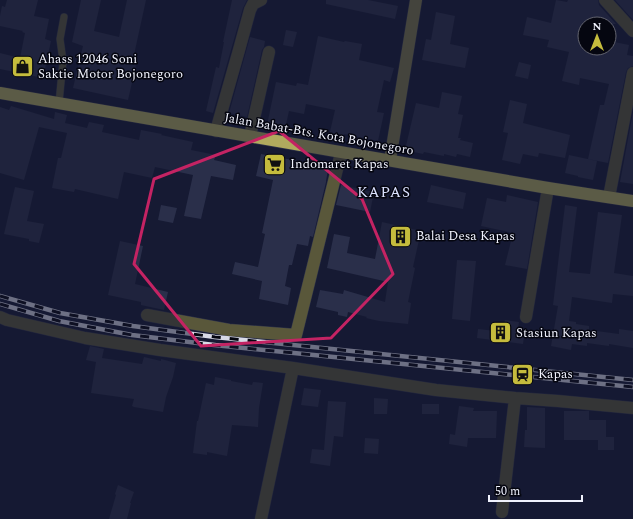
<svg xmlns="http://www.w3.org/2000/svg" width="633" height="519" viewBox="0 0 633 519" font-family="Spectral,serif">
  <style>
    .building { fill: #2a2f4a }
    .lines { fill: none; stroke-linecap: round; stroke-linejoin: round }
    .lane-casing { stroke: #30344b; stroke-width: 8 }
    .street-casing { stroke: #30344b; stroke-width: 13 }
    .secondary-casing { stroke: #30344b; stroke-width: 13 }
    .highway-casing { stroke: #30344b; stroke-width: 13 }
    .lane { stroke: #59573a; stroke-width: 7 }
    .street { stroke: #59573a; stroke-width: 12 }
    .secondary { stroke: #7c7949; stroke-width: 12 }
    .highway { stroke: #b0aa5e; stroke-width: 12 }
    .rail-casing { stroke: #d8dae7; stroke-width: 4.5 }
    .rail { stroke: #050610; stroke-width: 3; stroke-dasharray: 9; stroke-linecap: butt }
    .marked { fill: none; stroke: #c42363; stroke-width: 3; stroke-linejoin: round }
    .labels { text-anchor: middle; dominant-baseline: central; stroke-width: 3; stroke-linejoin: round; paint-order: stroke }
    .poi-label { font-size: 13px; fill: #f0f2fd; stroke: #050610; text-anchor: start }
    .street-label { font-size: 13px; fill: #f0f2fd; stroke: #050610 }
    .quarter-label { font-size: 15px; letter-spacing: 1px; fill: #dbe1fe; stroke: #050610 }
  </style>
  <rect width="100%" height="100%" fill="#161a33"/>
  <!-- building -->
  <path class="building" d="M 7,0 L 38,0 L 34,16 L 49,19 L 45,39 L 51,41 L 43,78 L 0,69 L 0,53 L 20,58 L 25,33 L 22,32 L 23,31 L 0,26 L 0,16 L 2,6 L 5,7 Z
    M 81,0 L 101,0 L 94,31 L 119,37 L 127,0 L 146,0 L 132,64 L 136,65 L 128,100 L 73,88 L 83,46 L 72,42 Z
    M 232,0 L 247,0 L 243,8 L 213,113 L 206,111 L 216,67 L 219,68 L 224,42 L 223,42 Z
    M 326,0 L 368,0 L 398,6 L 395,19 L 326,4 Z
    M 556,0 L 567,2 L 568,0 L 598,0 L 599,5 L 616,24 L 585,24 L 585,48 L 609,48 L 609,41 L 629,45 L 627,55 L 633,56 L 633,66 L 628,68 L 626,72 L 608,163 L 588,159 L 600,105 L 604,105 L 609,84 L 580,78 L 579,85 L 562,81 L 569,52 L 547,47 L 549,40 L 523,35 L 527,17 L 551,23 Z
    M 615,0 L 633,0 L 633,20 Z
    M 436,12 L 455,16 L 450,44 L 469,48 L 465,68 L 422,60 L 426,39 L 431,40 Z
    M 286,30 L 297,32 L 293,47 L 283,45 Z
    M 318,36 L 344,42 L 345,41 L 362,44 L 359,60 L 394,68 L 390,82 L 384,80 L 377,112 L 384,113 L 378,141 L 344,134 L 343,139 L 329,136 L 335,110 L 306,104 L 304,114 L 289,111 L 285,129 L 267,125 L 276,82 L 296,86 L 297,83 L 308,85 Z
    M 250,37 L 265,41 L 264,47 L 262,50 L 247,117 L 229,113 Z
    M 519,62 L 531,65 L 528,79 L 515,76 Z
    M 442,92 L 462,96 L 458,114 L 463,115 L 458,138 L 461,138 L 460,140 L 473,143 L 470,157 L 457,154 L 456,157 L 444,154 L 444,156 L 424,152 L 423,154 L 405,150 L 416,103 L 439,108 Z
    M 510,100 L 527,104 L 523,123 L 570,135 L 565,158 L 539,153 L 538,157 L 523,154 L 520,164 L 502,160 L 508,133 L 503,132 Z
    M 11,106 L 54,119 L 55,112 L 67,115 L 65,123 L 87,128 L 89,122 L 104,125 L 102,132 L 139,140 L 141,130 L 162,134 L 161,135 L 193,142 L 191,150 L 216,155 L 214,160 L 236,165 L 233,180 L 211,176 L 201,219 L 184,216 L 193,175 L 155,167 L 152,178 L 124,172 L 118,199 L 75,189 L 74,192 L 52,188 L 58,158 L 61,158 L 67,133 L 39,127 L 24,180 L 0,173 L 0,107 L 9,110 Z
    M 633,112 L 633,184 L 620,182 Z
    M 261,154 L 303,162 L 302,164 L 328,170 L 326,181 L 326,182 L 313,237 L 310,236 L 308,246 L 297,244 L 292,265 L 289,265 L 285,286 L 291,288 L 288,305 L 259,299 L 262,281 L 232,274 L 235,262 L 258,267 L 265,234 L 262,233 L 273,180 L 256,176 Z
    M 569,155 L 597,161 L 593,180 L 578,177 L 578,176 L 565,173 Z
    M 341,185 L 374,192 L 370,212 L 336,205 Z
    M 431,185 L 466,193 L 463,209 L 427,202 Z
    M 15,187 L 34,191 L 27,221 L 44,224 L 39,243 L 29,241 L 29,239 L 4,234 Z
    M 507,195 L 538,202 L 527,269 L 505,265 L 513,233 L 481,226 L 487,198 L 506,202 Z
    M 161,205 L 177,208 L 173,223 L 158,220 Z
    M 565,205 L 577,207 L 569,272 L 590,274 L 598,212 L 622,215 L 614,273 L 633,276 L 633,296 L 613,294 L 612,303 L 572,297 L 569,321 L 576,322 L 576,324 L 589,326 L 589,330 L 619,334 L 619,329 L 633,331 L 633,348 L 609,344 L 609,346 L 587,343 L 587,346 L 572,344 L 571,350 L 551,346 L 558,306 L 553,305 Z
    M 382,222 L 421,231 L 413,267 L 415,268 L 408,302 L 411,303 L 408,324 L 379,321 L 366,318 L 367,317 L 348,312 L 347,317 L 338,315 L 338,312 L 316,307 L 320,290 L 343,294 L 344,290 L 385,302 L 388,282 L 327,268 L 334,234 L 350,237 L 347,253 L 375,259 Z
    M 120,241 L 143,246 L 135,284 L 168,292 L 164,310 L 141,305 L 141,302 L 108,295 Z
    M 457,260 L 476,261 L 470,321 L 452,319 Z
    M 505,320 L 519,322 L 518,328 L 525,328 L 523,344 L 477,338 L 478,329 L 496,331 L 497,324 L 504,325 Z
    M 90,346 L 104,349 L 102,358 L 142,364 L 144,357 L 161,361 L 161,359 L 176,363 L 173,377 L 166,397 L 163,412 L 134,407 L 132,406 L 134,399 L 91,393 L 96,362 L 86,360 Z
    M 215,377 L 231,380 L 231,381 L 252,385 L 253,382 L 263,383 L 259,408 L 258,427 L 232,425 L 227,456 L 207,452 L 207,455 L 193,453 L 197,421 L 198,421 L 206,383 L 214,385 Z
    M 304,388 L 321,390 L 318,407 L 301,405 Z
    M 374,398 L 388,399 L 387,414 L 374,414 Z
    M 328,401 L 346,402 L 343,437 L 334,436 L 330,466 L 310,463 L 312,449 L 324,450 Z
    M 422,404 L 439,404 L 439,414 L 422,414 Z
    M 459,406 L 474,408 L 473,411 L 497,411 L 496,438 L 468,438 L 467,447 L 449,444 L 450,434 L 455,435 Z
    M 527,407 L 545,408 L 545,448 L 524,447 L 525,430 L 527,430 Z
    M 564,411 L 589,411 L 589,420 L 606,420 L 606,437 L 614,437 L 614,450 L 598,450 L 598,440 L 564,440 Z
    M 365,438 L 379,439 L 378,454 L 364,453 Z
    M 118,485 L 134,492 L 130,503 L 131,503 L 127,519 L 109,519 L 116,495 L 115,494 Z"/>
  <g class="lines">
    <defs>
      <path id="lane" d="M 59,103 L 63,61 L 60,39 L 64,17"/>
      <path id="street" d="M 605,0 L 633,31
        M 216,131 L 239,50 L 250,10 L 253,4 L 261,0
        M 250,136 L 269,52
        M 609,197 L 633,73
        M 147,315 L 229,330 L 296,335 L 341,153
        M 0,317 L 7,320 L 85,338 L 160,350 L 293,368 L 436,390 L 515,398 L 558,401 L 633,408
        M 526,317 L 548,188
        M 502,512 L 515,398
        M 261,519 L 293,368"/>
      <path id="secondary" d="M 390,160 L 416,0"/>
      <path id="highway" d="M 0,93 L 548,188 L 633,201"/>
    </defs>
    <!-- lane casing -->
    <use href="#lane" class="lane-casing"/>
    <!-- street casing -->
    <use href="#street" class="street-casing"/>
    <!-- secondary casing -->
    <use href="#secondary" class="secondary-casing"/>
    <!-- highway casing -->
    <use href="#highway" class="highway-casing"/>
    <!-- lane -->
    <use href="#lane" class="lane"/>
    <!-- street -->
    <use href="#street" class="street"/>
    <!-- secondary -->
    <use href="#secondary" class="secondary"/>
    <!-- highway -->
    <use href="#highway" class="highway"/>
    <defs>
      <path id="rail" d="M 0,296 L 60,313 L 133,326 L 215,337 L 633,380
        M 0,304 L 59,321 L 132,335 L 214,345 L 284,352 L 633,387"/>
    </defs>
    <!-- rail casing -->
    <use href="#rail" class="rail-casing"/>
    <!-- rail -->
    <use href="#rail" class="rail"/>
  </g>
  <!-- marked area -->
  <path d="M0 0H633V519H0ZM 279,131 L 362,199 L 393,274 L 331,338 L 201,346 L 134,264 L 154,179 Z" fill="#161a33" fill-opacity=".55" fill-rule="evenodd"/>
  <path class="marked" d="M 279,131 L 362,199 L 393,274 L 331,338 L 201,346 L 134,264 L 154,179 Z"/>
  <!-- icons -->
  <defs>
    <symbol id="shop-square" viewBox="-11 -11 22 22"><rect x="-9" y="-9" width="18" height="18" rx="4" fill="#c5bc3d" stroke="#050610"/><path d="M-5-2.5h2.3a2.7 3.5 0 0 1 5.4 0H5L5.5 6h-11ZM-1.5-2.5h3a1.5 2.3 0 0 0-3 0Z" fill="#111"/></symbol>
    <symbol id="supermarket-square" viewBox="-11 -11 22 22"><rect x="-9" y="-9" width="18" height="18" rx="4" fill="#c5bc3d" stroke="#050610"/><path d="M-6-5.5h2.5l.6 2H6L4.5 2H-2.5L-4.4-4H-6ZM-1.5 3.2a1.3 1.3 0 1 0 .1 0ZM3 3.2a1.3 1.3 0 1 0 .1 0Z" fill="#111"/></symbol>
    <symbol id="building-square" viewBox="-11 -11 22 22"><rect x="-9" y="-9" width="18" height="18" rx="4" fill="#c5bc3d" stroke="#050610"/><path d="M-4-6H4V6H1V3H-1V6H-4ZM-2.5-4.3h1.7v1.8h-1.7ZM.8-4.3h1.7v1.8H.8ZM-2.5-1h1.7V.8h-1.7ZM.8-1h1.7V.8H.8Z" fill="#111"/></symbol>
    <symbol id="station-square" viewBox="-11 -11 22 22"><rect x="-9" y="-9" width="18" height="18" rx="4" fill="#c5bc3d" stroke="#050610"/><path d="M-3-6H3Q5-6 5-4V2Q5 4 3 4L4.5 6H3L1.5 4h-3L-3 6H-4.5L-3 4Q-5 4-5 2V-4Q-5-6-3-6ZM-3.5-4v3h7v-3ZM-3.5 1v1.5H-2V1ZM2 1v1.5H3.5V1Z" fill="#111"/></symbol>
  </defs>
  <g fill-rule="evenodd">
    <use href="#shop-square" x="10" y="54" width="25" height="25"/>
    <use href="#supermarket-square" x="262" y="152" width="25" height="25"/>
    <use href="#building-square" x="388" y="224" width="25" height="25"/>
    <use href="#building-square" x="488" y="320" width="25" height="25"/>
    <use href="#station-square" x="510" y="362" width="25" height="25"/>
  </g>
  <g class="labels">
    <!-- poi labels -->
    <g class="poi-label">
      <text x="38" y="59">Ahass 12046 Soni<tspan x="38" dy="15">Saktie Motor Bojonegoro</tspan></text>
      <text x="290" y="164">Indomaret Kapas</text>
      <text x="416" y="236">Balai Desa Kapas</text>
      <text x="516" y="333">Stasiun Kapas</text>
      <text x="538" y="374">Kapas</text>
    </g>
    <!-- street labels -->
    <g class="street-label">
      <text transform="translate(319 134) rotate(10)">Jalan Babat-Bts. Kota Bojonegoro</text>
    </g>
    <!-- quarter labels -->
    <g class="quarter-label">
      <text x="384" y="192">KAPAS</text>
    </g>
  </g>
  <!-- north arrow -->
  <g transform="translate(597 36)"><circle r="19" fill="#050610" stroke="#63646f"/>
  <path d="M0-3L7 15L0 10L-7 15Z" fill="#c5bc3d"/>
  <text y="-6" font-size="11" font-weight="bold" text-anchor="middle" fill="#f0f2fd">N</text>
  </g>
  <!-- scale -->
  <path d="M489 495v6h93v-6" fill="none" stroke="#f0f2fd" stroke-width="2"/>
  <text x="495" y="495" font-size="12" fill="#f0f2fd" stroke="#050610" stroke-width="3" paint-order="stroke">50 m</text>
</svg>
